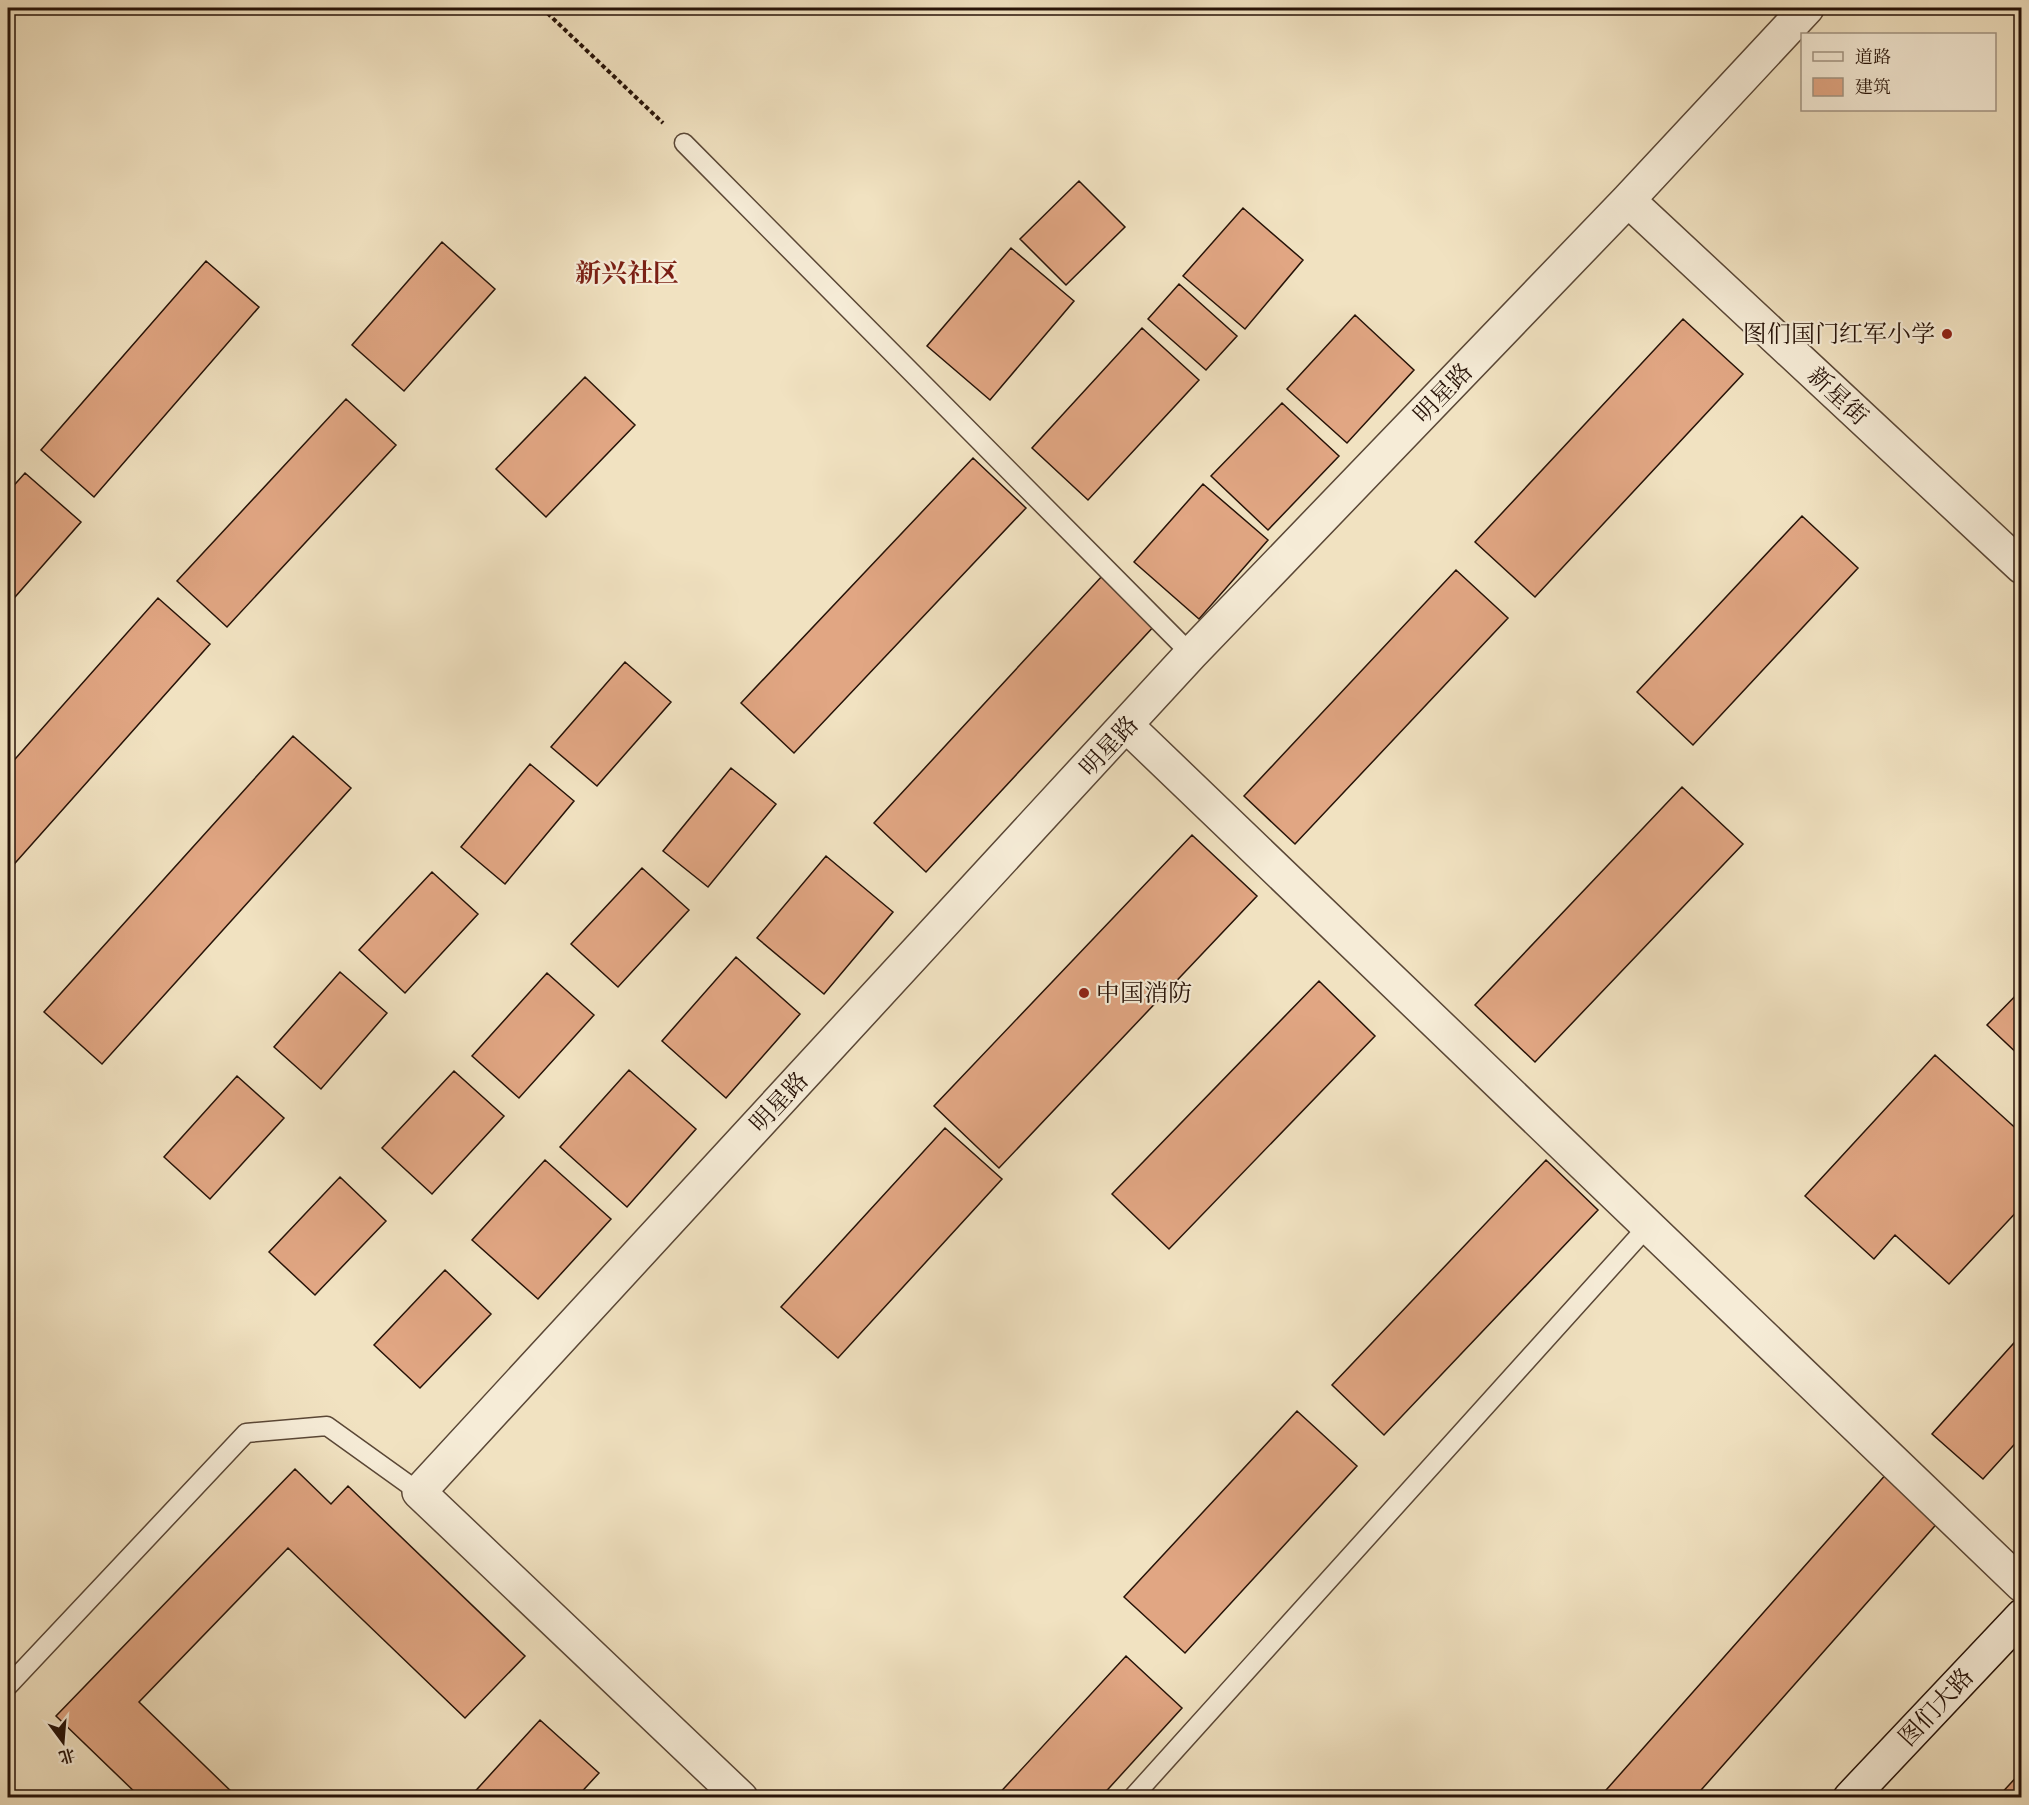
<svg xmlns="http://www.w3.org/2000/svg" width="2029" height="1805" viewBox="0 0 2029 1805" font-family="Alegreya,'Noto Serif SC',serif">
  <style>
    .building { fill: #e1a683; stroke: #271308; stroke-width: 1.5 }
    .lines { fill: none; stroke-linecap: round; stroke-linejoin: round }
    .service-casing { stroke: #5a4736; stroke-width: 21 }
    .minor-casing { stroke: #5a4736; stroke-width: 36 }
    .secondary-casing { stroke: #271308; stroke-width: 36 }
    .path { stroke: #271308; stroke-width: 4; stroke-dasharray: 4.5 3; stroke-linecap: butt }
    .service { stroke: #f6ecd7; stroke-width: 18 }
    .minor { stroke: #f6ecd7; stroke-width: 33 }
    .secondary { stroke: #f6ecd7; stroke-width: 33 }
    .poi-dot { fill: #8f2418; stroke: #f6ecd7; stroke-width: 2 }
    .labels { text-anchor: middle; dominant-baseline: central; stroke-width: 4.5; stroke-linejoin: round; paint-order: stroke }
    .poi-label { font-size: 24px; fill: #271308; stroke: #f6ecd7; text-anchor: end }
    .street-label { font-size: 24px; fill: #271308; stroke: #f6ecd7 }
    .neighbourhood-label { font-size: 26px; font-weight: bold; fill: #7a1f14; stroke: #f6ecd7 }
  </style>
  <rect width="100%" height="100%" fill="#f1e2c1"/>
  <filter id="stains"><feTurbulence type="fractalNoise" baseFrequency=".00333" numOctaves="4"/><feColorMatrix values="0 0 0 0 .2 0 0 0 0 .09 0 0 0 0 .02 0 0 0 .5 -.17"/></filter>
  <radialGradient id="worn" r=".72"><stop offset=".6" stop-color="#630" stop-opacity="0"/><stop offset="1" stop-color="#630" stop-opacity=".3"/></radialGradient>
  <!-- building -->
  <path class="building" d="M 1079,181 L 1125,227 L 1066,285 L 1020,239 Z
    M 1243,208 L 1303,260 L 1245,329 L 1183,276 Z
    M 442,242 L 495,289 L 404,391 L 352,345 Z
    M 1011,248 L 1074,301 L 990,400 L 927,346 Z
    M 206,261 L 259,307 L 94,497 L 41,450 Z
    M 1179,284 L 1237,336 L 1206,370 L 1148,319 Z
    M 1355,315 L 1414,370 L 1347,443 L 1287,389 Z
    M 1683,319 L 1743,374 L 1535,597 L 1475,542 Z
    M 1142,328 L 1199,380 L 1088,500 L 1032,448 Z
    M 585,377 L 635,425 L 546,517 L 496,469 Z
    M 346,399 L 396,445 L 227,627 L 177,581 Z
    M 1282,403 L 1339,456 L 1268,530 L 1211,476 Z
    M 973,458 L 1026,508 L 794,753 L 741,703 Z
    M 25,473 L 81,522 L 8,605 L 8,492 Z
    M 1203,484 L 1268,540 L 1199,619 L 1134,562 Z
    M 1802,516 L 1858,568 L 1693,745 L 1637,692 Z
    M 1456,570 L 1508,618 L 1295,844 L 1244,796 Z
    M 1103,575 L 1156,624 L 926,872 L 874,823 Z
    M 158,598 L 210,644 L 8,871 L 8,767 Z
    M 625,662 L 671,702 L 597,786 L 551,747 Z
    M 293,736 L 351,788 L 102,1064 L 44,1012 Z
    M 530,764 L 574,801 L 505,884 L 461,847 Z
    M 731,768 L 776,804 L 708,887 L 663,851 Z
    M 1682,787 L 1743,844 L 1535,1062 L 1475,1005 Z
    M 1192,835 L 1257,896 L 999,1168 L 934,1106 Z
    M 826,856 L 893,912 L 824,994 L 757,938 Z
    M 642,868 L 689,910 L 618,987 L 571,944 Z
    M 432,872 L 478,914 L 405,993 L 359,950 Z
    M 736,957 L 800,1014 L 726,1098 L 662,1041 Z
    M 340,972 L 387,1013 L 321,1089 L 274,1047 Z
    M 547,973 L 594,1015 L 519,1098 L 472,1056 Z
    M 1319,981 L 1375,1036 L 1169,1249 L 1112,1194 Z
    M 2022,989 L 2022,1058 L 1987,1025 Z
    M 1935,1055 L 2022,1134 L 2022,1206 L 1949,1284 L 1895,1235 L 1874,1259 L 1805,1196 Z
    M 629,1070 L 696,1129 L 627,1207 L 560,1147 Z
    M 454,1071 L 504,1116 L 432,1194 L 382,1148 Z
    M 237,1076 L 284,1118 L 210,1199 L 164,1157 Z
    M 945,1128 L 1002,1179 L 838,1358 L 781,1307 Z
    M 545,1160 L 611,1219 L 538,1299 L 472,1240 Z
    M 1546,1160 L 1598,1210 L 1384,1435 L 1332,1385 Z
    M 340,1177 L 386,1221 L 315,1295 L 269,1252 Z
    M 445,1270 L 491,1314 L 420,1388 L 374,1345 Z
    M 2022,1334 L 2022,1436 L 1983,1479 L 1932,1434 Z
    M 1297,1411 L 1357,1466 L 1185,1653 L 1124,1597 Z
    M 295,1469 L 331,1504 L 348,1486 L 525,1656 L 465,1718 L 288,1548 L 139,1702 L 238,1798 L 141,1798 L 56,1716 Z
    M 1888,1472 L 1941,1519 L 1694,1798 L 1599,1798 Z
    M 1126,1656 L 1182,1708 L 1100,1798 L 995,1798 Z
    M 540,1720 L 599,1773 L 576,1798 L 469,1798 Z
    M 2022,1771 L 2022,1798 L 1997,1798 Z"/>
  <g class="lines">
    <defs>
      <path id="service" d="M 684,143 L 1191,654
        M 8,1686 L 246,1433 L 327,1426 L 419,1492
        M 1132,1798 L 1648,1226"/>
      <path id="minor" d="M 1628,200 L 2022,567
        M 1127,726 L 2022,1585
        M 741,1798 L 419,1492 L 1191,654 L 1628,200 L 1807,8"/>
      <path id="secondary" d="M 1850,1798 L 2022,1616"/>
    </defs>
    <!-- service casing -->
    <use href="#service" class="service-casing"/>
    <!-- minor casing -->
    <use href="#minor" class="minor-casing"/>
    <!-- secondary casing -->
    <use href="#secondary" class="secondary-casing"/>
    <!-- path -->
    <path class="path" d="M 542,8 L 663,123"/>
    <!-- service -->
    <use href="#service" class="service"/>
    <!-- minor -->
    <use href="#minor" class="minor"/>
    <!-- secondary -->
    <use href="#secondary" class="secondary"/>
  </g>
  <!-- markers -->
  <g class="poi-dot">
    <circle cx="1947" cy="334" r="6"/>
    <circle cx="1084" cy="993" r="6"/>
  </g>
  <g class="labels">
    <!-- poi labels -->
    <g class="poi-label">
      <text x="1935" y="334">图们国门红军小学</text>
      <text x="1096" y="993" text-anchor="start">中国消防</text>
    </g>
    <!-- street labels -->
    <g class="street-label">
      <text transform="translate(1443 393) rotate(-46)">明星路</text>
      <text transform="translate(1838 396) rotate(43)">新星街</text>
      <text transform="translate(1109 746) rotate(-47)">明星路</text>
      <text transform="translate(779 1102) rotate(-47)">明星路</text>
      <text transform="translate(1936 1707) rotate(-47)">图们大路</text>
    </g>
    <!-- neighbourhood labels -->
    <g class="neighbourhood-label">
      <text x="627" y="273">新兴社区</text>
    </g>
  </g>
  <!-- margin -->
  <rect width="2029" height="1805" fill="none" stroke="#f1e2c1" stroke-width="30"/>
  <rect x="9" y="9" width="2011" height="1787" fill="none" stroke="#271308" stroke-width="3"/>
  <rect x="15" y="15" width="1999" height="1775" fill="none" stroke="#271308" stroke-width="1.5"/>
  <!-- legend -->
  <rect x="1801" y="33" width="195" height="78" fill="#f6ecd7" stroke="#a39584" stroke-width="1.5"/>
  <rect x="1813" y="52" width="30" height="9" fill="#f6ecd7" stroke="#a39584" stroke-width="1.5"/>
  <text x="1855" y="63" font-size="18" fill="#271308">道路</text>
  <rect x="1813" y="78" width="30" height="18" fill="#e1a683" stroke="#a39584" stroke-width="1.5"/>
  <text x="1855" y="93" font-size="18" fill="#271308">建筑</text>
  <!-- north arrow -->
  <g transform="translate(63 1742) rotate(164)" stroke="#f6ecd7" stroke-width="4.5" paint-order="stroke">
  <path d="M0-4.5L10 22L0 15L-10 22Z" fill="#271308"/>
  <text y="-9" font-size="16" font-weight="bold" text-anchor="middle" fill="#271308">北</text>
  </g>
  <rect width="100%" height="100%" filter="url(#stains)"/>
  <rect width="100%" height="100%" fill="url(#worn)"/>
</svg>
